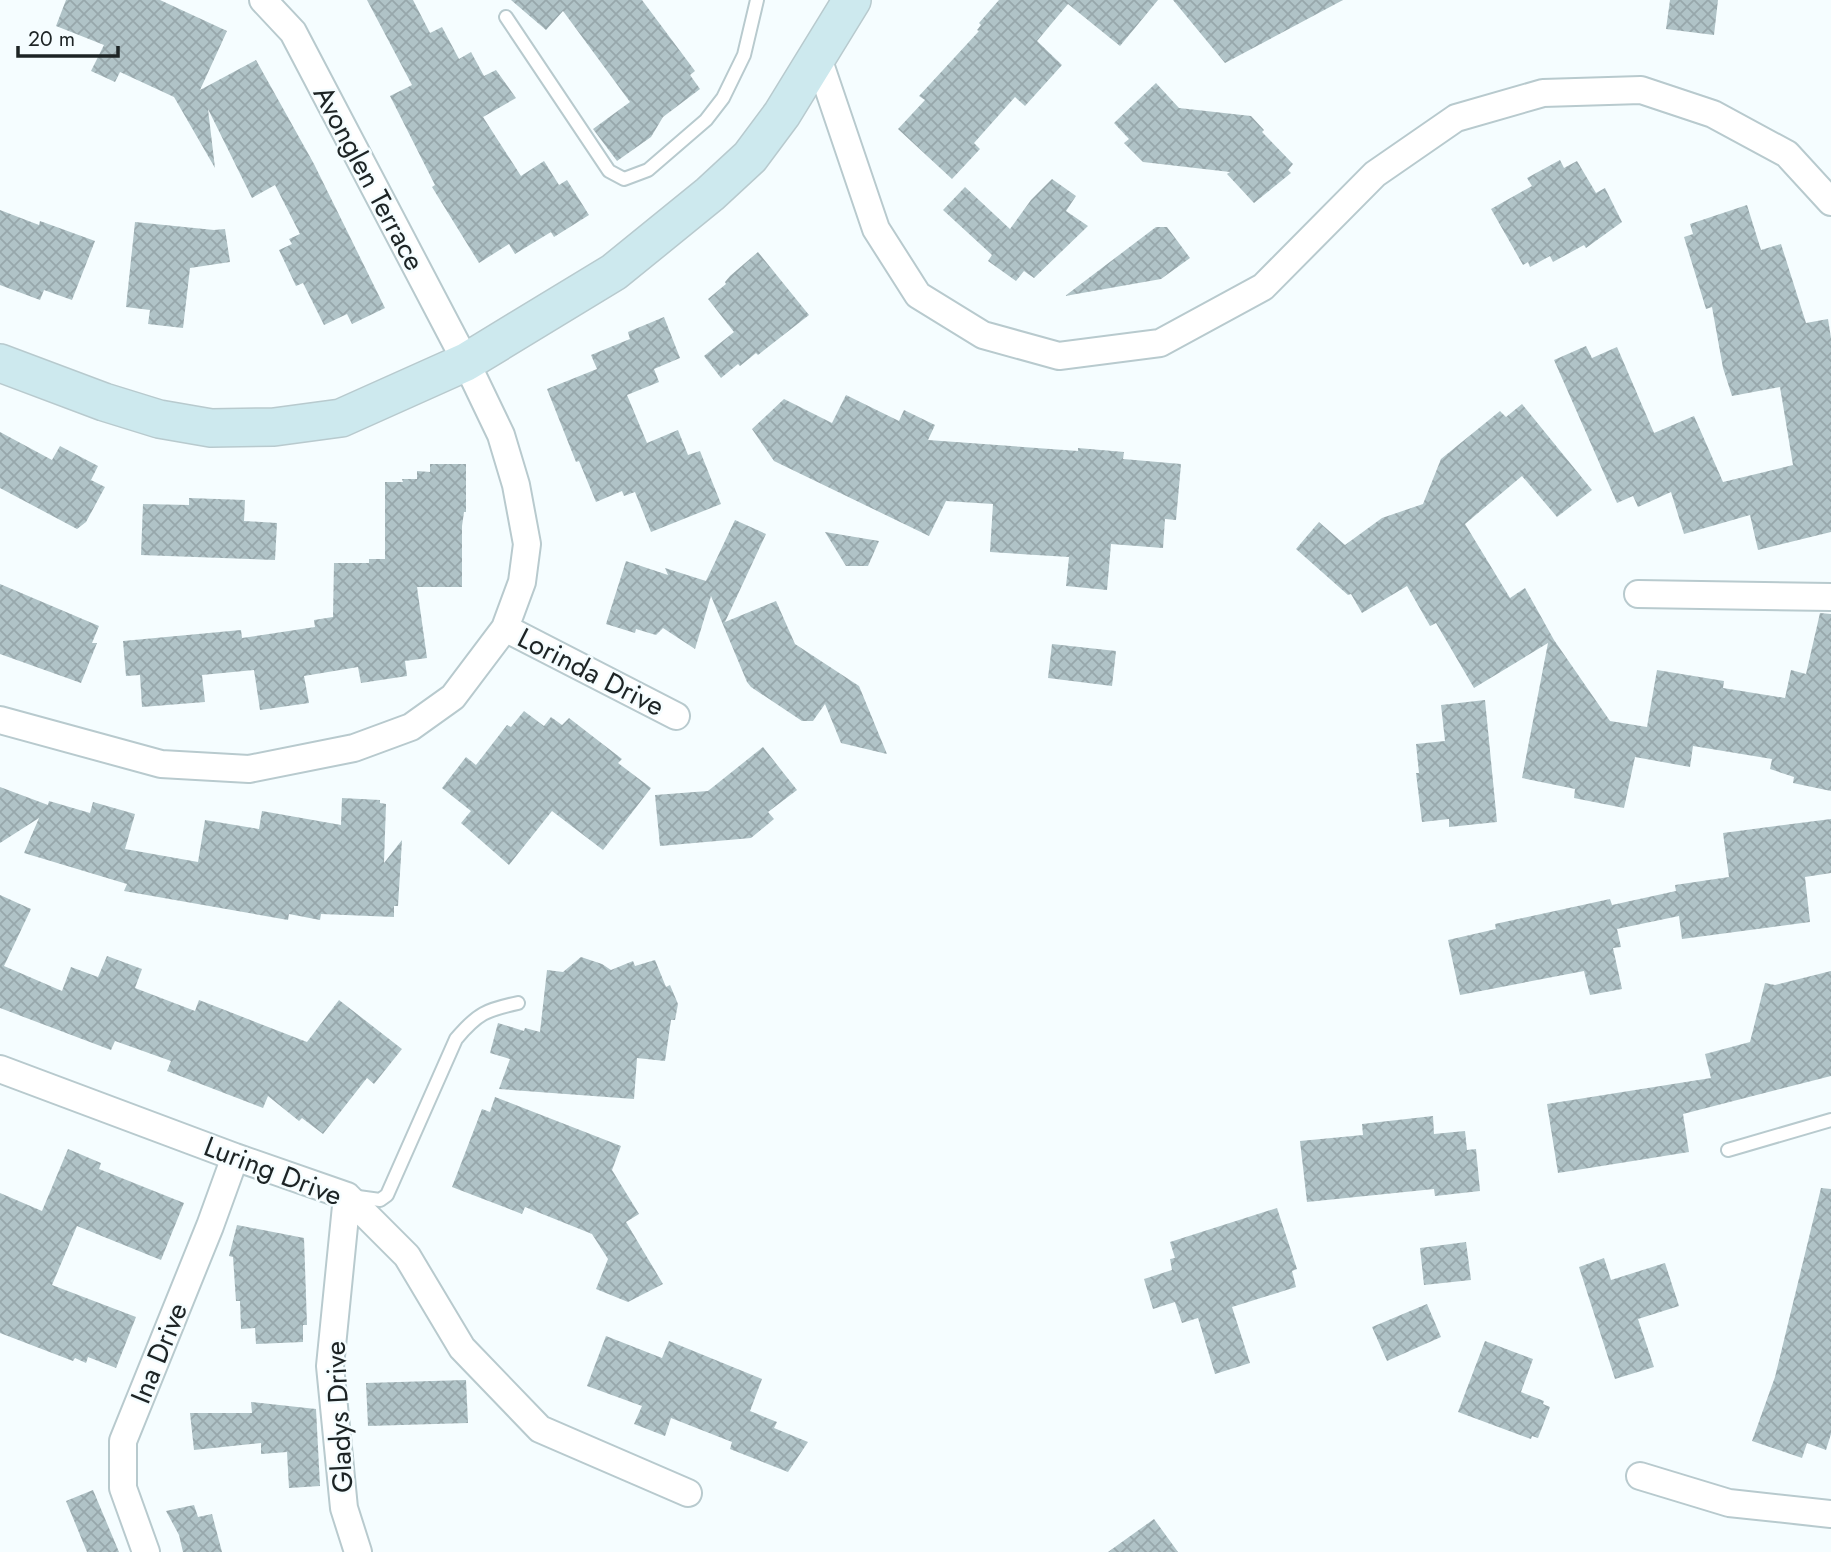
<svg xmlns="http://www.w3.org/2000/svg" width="1831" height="1552" viewBox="0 0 1831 1552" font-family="Jost,sans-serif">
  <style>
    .building { fill: url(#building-cross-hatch) }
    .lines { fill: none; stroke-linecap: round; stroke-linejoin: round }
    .lane-casing { stroke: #b8cace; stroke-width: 16 }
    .street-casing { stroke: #b8cace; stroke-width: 30 }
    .secondary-casing { stroke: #b8cace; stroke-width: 40 }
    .lane { stroke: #fff; stroke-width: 12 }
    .street { stroke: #fff; stroke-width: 26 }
    .secondary { stroke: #cde9ee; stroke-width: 37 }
    .labels { text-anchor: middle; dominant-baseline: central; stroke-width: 5; stroke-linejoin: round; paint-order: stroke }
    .street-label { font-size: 28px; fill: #1d2425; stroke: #f5fdff }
  </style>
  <defs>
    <pattern id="building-cross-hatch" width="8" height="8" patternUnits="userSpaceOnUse" patternTransform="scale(1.75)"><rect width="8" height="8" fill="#b0c3c7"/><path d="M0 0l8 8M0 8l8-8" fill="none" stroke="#97a7ab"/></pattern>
  </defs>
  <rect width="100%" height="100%" fill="#f5fdff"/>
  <!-- building -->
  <path class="building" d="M 66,0 L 160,0 L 227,31 L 200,90 L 256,60 L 314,164 L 385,308 L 352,324 L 347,314 L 324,325 L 303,283 L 296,286 L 279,250 L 292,244 L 289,239 L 300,234 L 275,185 L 252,198 L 208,109 L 215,168 L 174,97 L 120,72 L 115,82 L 91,71 L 104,45 L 56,26 Z
    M 367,0 L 413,0 L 430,33 L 442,27 L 459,59 L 471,52 L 484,76 L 496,70 L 516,98 L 483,117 L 521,176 L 544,161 L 559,185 L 567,180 L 589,215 L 554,237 L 551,232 L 515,254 L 509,244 L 479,263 L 432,187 L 435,185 L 390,96 L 412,85 Z
    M 511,0 L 642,0 L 695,71 L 690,75 L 700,89 L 663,117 L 651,137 L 617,161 L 593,129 L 630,102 L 563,11 L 546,30 Z
    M 999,0 L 1158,0 L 1120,46 L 1068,4 L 1037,41 L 1062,65 L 1025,106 L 1015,97 L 974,143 L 980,149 L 952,179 L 898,129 L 925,100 L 919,96 L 979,31 L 977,30 L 981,25 L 979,23 Z
    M 1173,0 L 1343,0 L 1225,63 Z
    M 1670,0 L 1718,0 L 1714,35 L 1666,29 Z
    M 1156,83 L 1179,108 L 1251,116 L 1264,130 L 1262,132 L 1293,164 L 1288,170 L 1291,173 L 1254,203 L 1227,174 L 1230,172 L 1143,162 L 1124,143 L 1129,139 L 1114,123 Z
    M 1560,160 L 1564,168 L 1577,161 L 1596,193 L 1605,188 L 1622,222 L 1586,248 L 1584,245 L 1553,262 L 1550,256 L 1530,267 L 1528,262 L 1523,265 L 1491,209 L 1532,186 L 1527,178 Z
    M 1052,179 L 1076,196 L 1066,211 L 1088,226 L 1034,278 L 1024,271 L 1016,281 L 988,261 L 992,255 L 943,210 L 965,187 L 1010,229 L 1031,200 Z
    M 1747,205 L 1761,250 L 1781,244 L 1806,323 L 1828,319 L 1831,338 L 1831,532 L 1758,550 L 1750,515 L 1684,534 L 1671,492 L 1638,507 L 1633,496 L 1617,503 L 1554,360 L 1586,346 L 1592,358 L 1617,347 L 1654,433 L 1694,416 L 1723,482 L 1793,465 L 1780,387 L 1732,396 L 1723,368 L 1712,307 L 1706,309 L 1684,237 L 1693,234 L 1690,224 Z
    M 0,210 L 39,225 L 40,221 L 95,241 L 72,300 L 44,290 L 40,300 L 0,285 Z
    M 135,222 L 214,230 L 225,229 L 230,262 L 190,268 L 183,328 L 148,324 L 150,310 L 126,307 Z
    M 1156,227 L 1167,227 L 1190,258 L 1161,279 L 1065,296 Z
    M 758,252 L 809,315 L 758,355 L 756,353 L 740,366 L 738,364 L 721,378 L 704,356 L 734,332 L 708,299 L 726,284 L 725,282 L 730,276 Z
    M 664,317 L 680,358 L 654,369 L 659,382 L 627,395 L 647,443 L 678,430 L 688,455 L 700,451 L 721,504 L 651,532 L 635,492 L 624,496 L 622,491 L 596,502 L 579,461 L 576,462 L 547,389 L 597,369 L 591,355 L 630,339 L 628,332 Z
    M 846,395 L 899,421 L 904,410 L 935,425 L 928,440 L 1078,451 L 1078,448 L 1124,452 L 1123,459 L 1181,464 L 1176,520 L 1165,519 L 1163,548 L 1111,544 L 1107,590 L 1066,586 L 1069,557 L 990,552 L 993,504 L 946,501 L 929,536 L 774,461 L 752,429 L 784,399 L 832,423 Z
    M 1522,404 L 1592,490 L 1557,517 L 1522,476 L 1465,524 L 1510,598 L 1525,588 L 1554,640 L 1610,721 L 1647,727 L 1657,670 L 1724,681 L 1723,688 L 1785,698 L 1791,670 L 1806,674 L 1820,613 L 1831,614 L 1831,791 L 1793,783 L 1794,777 L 1770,769 L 1772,759 L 1693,746 L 1690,767 L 1635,757 L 1624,808 L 1574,798 L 1575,789 L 1522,778 L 1548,643 L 1474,688 L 1436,623 L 1430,626 L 1407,586 L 1362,613 L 1351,594 L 1348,595 L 1296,549 L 1319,522 L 1345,545 L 1382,518 L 1423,504 L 1441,459 L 1500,411 L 1506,417 Z
    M 0,432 L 52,460 L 60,446 L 98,466 L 91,480 L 105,487 L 86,522 L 77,529 L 0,488 Z
    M 430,464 L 466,464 L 466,512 L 464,512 L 462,526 L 462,587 L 417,587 L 427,658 L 405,661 L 407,676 L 361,683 L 358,667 L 304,676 L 309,703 L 260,710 L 254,670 L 202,675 L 205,702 L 142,707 L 140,675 L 126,676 L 123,641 L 241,630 L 242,638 L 315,627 L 314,620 L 333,617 L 334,563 L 369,563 L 369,559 L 385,559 L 385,482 L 403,482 L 402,479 L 417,479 L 417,471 L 430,472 Z
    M 189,498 L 245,500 L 244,521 L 277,523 L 275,560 L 141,555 L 143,504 L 189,505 Z
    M 735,520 L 766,534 L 725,622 L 776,601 L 795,644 L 859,686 L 887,754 L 841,743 L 825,704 L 813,721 L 802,721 L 751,687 L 747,682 L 711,596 L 695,649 L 663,628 L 656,635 L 636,629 L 635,633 L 606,624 L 626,561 L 668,575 L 665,568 L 706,581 Z
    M 825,532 L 879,541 L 868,566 L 846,566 Z
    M 0,584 L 99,626 L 92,643 L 97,643 L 81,683 L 0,654 Z
    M 1052,644 L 1116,651 L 1112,686 L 1048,678 Z
    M 1485,700 L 1497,822 L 1449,827 L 1449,819 L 1422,822 L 1416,773 L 1419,773 L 1416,744 L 1445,741 L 1441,705 Z
    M 524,711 L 544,726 L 551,717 L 562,725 L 569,718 L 622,759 L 618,763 L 651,788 L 603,850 L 552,811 L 509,865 L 461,823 L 471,811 L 442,788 L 466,757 L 476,765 L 507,725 L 511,727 Z
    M 763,747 L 797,790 L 768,812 L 774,819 L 751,838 L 660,846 L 655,795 L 708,791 Z
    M 0,787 L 48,805 L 49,801 L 90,813 L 93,802 L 135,814 L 125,849 L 198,862 L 205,820 L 259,829 L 262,811 L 341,825 L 342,798 L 380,800 L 380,803 L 386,804 L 384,863 L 402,840 L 398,906 L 394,906 L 394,917 L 321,914 L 320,920 L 289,914 L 288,920 L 124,891 L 127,884 L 24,853 L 39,818 L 0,843 Z
    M 1831,819 L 1831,873 L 1805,877 L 1810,922 L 1682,939 L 1679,916 L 1617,929 L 1621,947 L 1613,948 L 1622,989 L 1590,995 L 1584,971 L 1460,995 L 1448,940 L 1496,929 L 1495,924 L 1610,899 L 1612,905 L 1676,891 L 1675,885 L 1729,877 L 1723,833 Z
    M 0,895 L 31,909 L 4,966 L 62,991 L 71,967 L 98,977 L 107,956 L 142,969 L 135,988 L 195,1011 L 199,1000 L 307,1042 L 339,1000 L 402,1049 L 374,1084 L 367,1078 L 323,1134 L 302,1118 L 299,1121 L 268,1096 L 263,1108 L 167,1071 L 171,1061 L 115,1041 L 111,1050 L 0,1008 Z
    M 581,957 L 602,964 L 611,970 L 633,961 L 635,966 L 655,960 L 666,987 L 670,985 L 678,1004 L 675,1020 L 671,1020 L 665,1061 L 637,1058 L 634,1099 L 499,1089 L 510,1059 L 490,1053 L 498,1023 L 524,1031 L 525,1028 L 540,1032 L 547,970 L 563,972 Z
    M 1831,971 L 1831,1076 L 1683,1114 L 1689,1152 L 1558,1173 L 1547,1104 L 1711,1078 L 1705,1054 L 1750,1042 L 1765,983 L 1775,985 Z
    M 495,1097 L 621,1146 L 612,1170 L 639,1214 L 626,1222 L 663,1284 L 628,1302 L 596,1289 L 608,1259 L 592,1234 L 525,1207 L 522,1214 L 452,1187 L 482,1109 L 490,1112 Z
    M 1433,1116 L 1434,1134 L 1465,1131 L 1467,1150 L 1476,1149 L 1480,1191 L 1435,1196 L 1434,1189 L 1307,1202 L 1300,1141 L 1363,1135 L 1362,1124 Z
    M 68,1149 L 101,1163 L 99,1169 L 184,1203 L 161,1260 L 77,1226 L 52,1285 L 136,1317 L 116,1368 L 88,1357 L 86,1363 L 75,1358 L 73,1361 L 0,1333 L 0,1193 L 42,1211 Z
    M 1821,1188 L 1831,1189 L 1831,1434 L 1826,1450 L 1807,1443 L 1802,1458 L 1752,1441 L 1775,1377 Z
    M 1277,1208 L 1297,1269 L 1292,1271 L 1296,1287 L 1232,1307 L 1250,1363 L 1215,1374 L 1198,1318 L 1182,1323 L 1175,1302 L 1153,1309 L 1144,1279 L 1172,1270 L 1170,1259 L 1175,1258 L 1170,1242 Z
    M 237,1225 L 304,1238 L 307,1325 L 303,1325 L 303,1342 L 256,1344 L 255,1328 L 241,1329 L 240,1301 L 236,1301 L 233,1257 L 229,1256 Z
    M 1466,1242 L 1471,1280 L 1424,1285 L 1420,1248 Z
    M 1604,1258 L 1611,1280 L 1665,1263 L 1679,1306 L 1638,1319 L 1654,1367 L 1615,1379 L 1579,1267 Z
    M 1427,1304 L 1441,1337 L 1387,1361 L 1372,1327 Z
    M 606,1336 L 662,1358 L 669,1341 L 762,1379 L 750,1411 L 777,1422 L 774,1428 L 808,1442 L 788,1472 L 730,1449 L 732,1442 L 671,1418 L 665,1436 L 634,1424 L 642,1406 L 587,1386 Z
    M 1485,1341 L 1533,1359 L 1521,1392 L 1544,1401 L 1543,1404 L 1550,1407 L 1538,1438 L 1532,1436 L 1531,1439 L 1458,1412 Z
    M 466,1380 L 468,1423 L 368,1426 L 366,1383 Z
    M 251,1402 L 316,1409 L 320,1486 L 289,1488 L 287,1452 L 261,1454 L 261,1443 L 194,1450 L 190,1413 L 252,1413 Z
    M 93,1490 L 119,1552 L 87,1552 L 66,1501 Z
    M 194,1505 L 198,1517 L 212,1514 L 222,1552 L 183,1552 L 179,1535 L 166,1511 Z
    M 1154,1519 L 1178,1552 L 1108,1552 Z"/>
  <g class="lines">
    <defs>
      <path id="lane" d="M 506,17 L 609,171 L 624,179 L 648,170 L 706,120 L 723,98 L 744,55 L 757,0
        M 1728,1150 L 1831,1120
        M 351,1196 L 380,1200 L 387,1195 L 456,1039 C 478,1013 486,1010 518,1003"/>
      <path id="street" d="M 818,58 L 876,229 L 918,295 L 983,335 L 1059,356 L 1160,343 L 1263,287 L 1375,174 L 1456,118 L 1543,93 L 1641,90 L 1713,114 L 1787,154 L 1831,202
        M 1638,594 L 1831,597
        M 505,628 L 676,716
        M 0,720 L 161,764 L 249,769 L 354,748 L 411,727 L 453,697 L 505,628 L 522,582 L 527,544 L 516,485 L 501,435 L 466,362 L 293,32 L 263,0
        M 0,1069 L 235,1157 L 347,1196 L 407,1256 L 462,1348 L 540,1429 L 688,1493
        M 347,1196 L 330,1366 L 344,1508 L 358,1552
        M 1640,1476 L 1729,1503 L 1831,1514
        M 146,1552 L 123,1488 L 123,1441 L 210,1226 L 235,1157"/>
      <path id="secondary" d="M 0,363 L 104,402 L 159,419 L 211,428 L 274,427 L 341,418 L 466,362 L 614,272 L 710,194 L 750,157 L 782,114 L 852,0"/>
    </defs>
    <!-- lane casing -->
    <use href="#lane" class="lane-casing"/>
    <!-- street casing -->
    <use href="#street" class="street-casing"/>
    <!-- secondary casing -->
    <use href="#secondary" class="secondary-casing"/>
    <!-- lane -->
    <use href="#lane" class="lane"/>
    <!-- street -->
    <use href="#street" class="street"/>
    <!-- secondary -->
    <use href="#secondary" class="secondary"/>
  </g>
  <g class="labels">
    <!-- street labels -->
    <g class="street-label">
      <text transform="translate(369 178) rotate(62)">Avonglen Terrace</text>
      <text transform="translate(591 672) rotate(27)">Lorinda Drive</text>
      <text transform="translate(273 1171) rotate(21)">Luring Drive</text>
      <text transform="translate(159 1353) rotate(-68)">Ina Drive</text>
      <text transform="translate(339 1417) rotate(-93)">Gladys Drive</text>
    </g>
  </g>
  <!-- scale -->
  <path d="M18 46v10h100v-10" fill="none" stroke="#1d2425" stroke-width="3.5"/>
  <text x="28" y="46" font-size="21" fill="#1d2425" stroke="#f5fdff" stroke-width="5" paint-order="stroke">20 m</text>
</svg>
